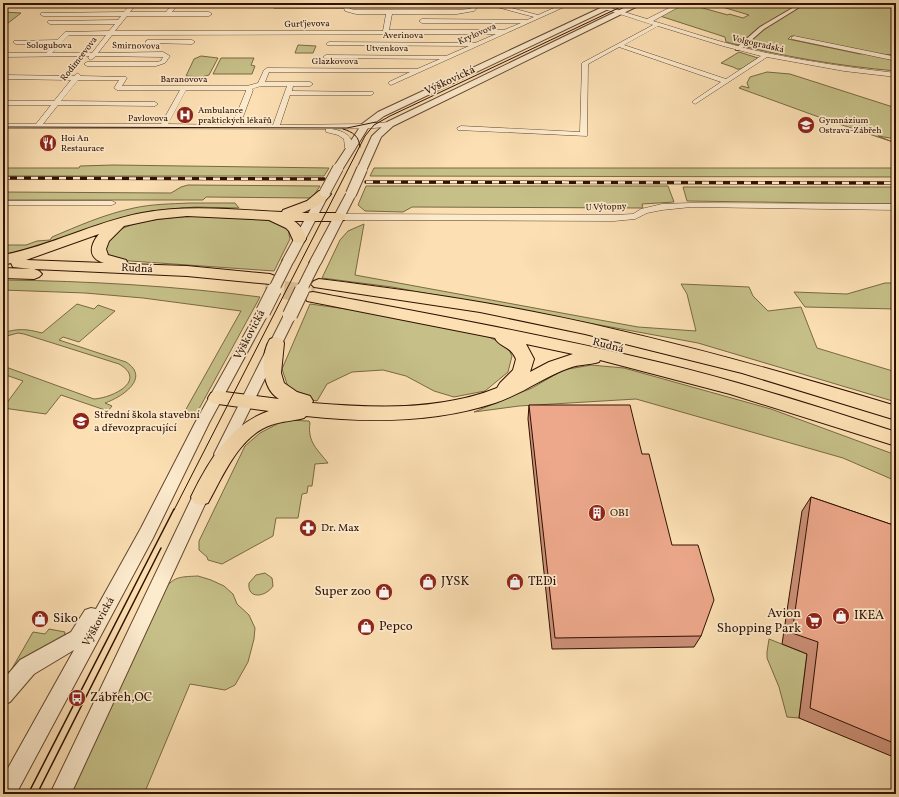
<svg xmlns="http://www.w3.org/2000/svg" width="899" height="797" viewBox="0 0 899 797" font-family="Vollkorn,serif">
  <style>
    .green { fill: #c6c088; stroke: #7a6844 }
    .lines { fill: none; stroke-linecap: round; stroke-linejoin: round }
    .trunk-tunnel-far1 { stroke: #ddc199; stroke-width: 14; stroke-dasharray: 14 7; stroke-linecap: butt }
    .trunk-tunnel { stroke: #ddc199; stroke-width: 18; stroke-dasharray: 18 9; stroke-linecap: butt }
    .pedestrian-casing { stroke: #62452d; stroke-width: 2 }
    .minor-casing { stroke: #62452d; stroke-width: 1 }
    .tertiary-casing { stroke: #62452d; stroke-width: 2 }
    .trunk-casing { stroke: #2f1100; stroke-width: 2 }
    .pedestrian { fill: #fdebce; fill-rule: evenodd }
    .minor { fill: #fdebce; fill-rule: evenodd }
    .tertiary { fill: #fdebce; fill-rule: evenodd }
    .trunk { fill: #fce0b4; fill-rule: evenodd }
    .tram-far1 { stroke: #2f1100; stroke-width: 1 }
    .tram { stroke: #2f1100; stroke-width: 1.5 }
    .rail-casing { stroke: #2f1100; stroke-width: 3.5 }
    .rail { stroke: #fdebce; stroke-width: 2.5; stroke-dasharray: 7; stroke-linecap: butt }
    .tertiary-bridge-far1-casing { stroke: #62452d; stroke-width: 12; stroke-linecap: butt }
    .tertiary-bridge-casing { stroke: #62452d; stroke-width: 16; stroke-linecap: butt }
    .tertiary-bridge-far1 { stroke: #fdebce; stroke-width: 10 }
    .tertiary-bridge { stroke: #fdebce; stroke-width: 14 }
    .wall { fill: #cc9078; stroke: #2f1100 }
    .building { fill: #eda88b; stroke: #2f1100 }
    .labels { text-anchor: middle; dominant-baseline: central; stroke-width: 3.5; stroke-linejoin: round; paint-order: stroke }
    .far-street-label { font-size: 9px; fill: #2f1100; stroke: #fdebce }
    .far-poi-label { font-size: 9px; fill: #2f1100; stroke: #fdebce; text-anchor: start }
    .street-label { font-size: 11px; fill: #2f1100; stroke: #fdebce }
    .poi-label { font-size: 11px; fill: #2f1100; stroke: #fdebce; text-anchor: start }
    .near-poi-label { font-size: 13px; fill: #2f1100; stroke: #fdebce; text-anchor: start }
  </style>
  <rect width="100%" height="100%" fill="#fce0b4"/>
  <filter id="stains"><feTurbulence type="fractalNoise" baseFrequency=".005" numOctaves="4"/><feColorMatrix values="0 0 0 0 .2 0 0 0 0 .09 0 0 0 0 .02 0 0 0 .5 -.17"/></filter>
  <radialGradient id="worn" r=".72"><stop offset=".6" stop-color="#630" stop-opacity="0"/><stop offset="1" stop-color="#630" stop-opacity=".3"/></radialGradient>
  <!-- green -->
  <path class="green" d="M 686,3 L 700,3 L 699,7 L 728,15 L 729,14 L 743,18 L 749,15 L 709,3 L 896,3 L 896,55 L 877,54 L 791,36 L 788,39 L 860,54 C 869,52 887,57 894,62 L 896,71 C 839,66 780,56 726,42 L 725,37 L 660,16 Z
    M 3,12 L 21,13 L 3,27 Z
    M 298,45 L 316,46 L 313,53 L 295,53 Z
    M 739,52 L 758,58 L 741,69 L 737,69 L 733,67 L 721,63 Z
    M 201,56 L 218,58 L 209,75 L 202,77 L 186,76 L 194,59 Z
    M 221,58 L 254,58 L 251,65 L 255,66 L 252,74 L 213,74 Z
    M 767,72 L 790,74 L 896,108 L 896,139 L 878,136 L 893,142 L 827,120 L 739,88 L 742,86 L 749,88 L 747,83 L 750,77 Z
    M 113,165 L 329,168 L 324,176 L 3,176 L 3,168 L 79,168 L 80,166 Z
    M 374,168 L 896,168 L 896,177 L 370,176 Z
    M 188,185 L 320,186 L 312,198 L 206,197 L 203,200 L 3,200 L 3,192 L 171,193 L 181,187 Z
    M 366,186 L 668,186 L 674,202 L 642,204 L 643,208 L 412,207 L 403,212 L 365,211 L 358,205 Z
    M 683,187 L 896,187 L 896,204 L 687,201 Z
    M 189,203 L 235,203 L 239,208 L 195,207 L 151,211 L 125,218 L 39,249 L 3,254 L 3,245 L 26,245 L 37,241 L 50,240 L 52,237 C 78,226 105,214 134,208 C 152,204 171,204 189,203 Z
    M 195,216 L 268,220 L 288,229 L 290,239 L 274,271 L 116,260 L 104,251 C 105,247 107,243 109,239 C 123,219 172,218 195,216 Z
    M 364,224 L 355,275 L 638,327 L 696,331 L 687,294 L 681,284 L 749,287 L 753,296 L 768,311 L 801,307 L 817,348 L 896,372 L 896,402 L 698,343 L 392,287 L 322,278 L 340,240 L 348,231 Z
    M 3,280 C 89,281 175,286 260,297 L 194,418 L 185,411 L 241,311 L 143,298 L 85,293 L 3,290 Z
    M 885,283 L 896,283 L 896,309 L 805,307 L 794,292 L 847,294 Z
    M 77,304 L 94,309 L 98,305 L 115,311 L 79,342 L 63,337 L 59,340 L 126,362 C 151,378 122,397 105,403 L 112,406 L 108,411 L 61,395 L 46,414 L 3,408 L 23,381 L 3,374 L 3,366 L 94,399 C 112,398 148,381 119,364 L 24,334 L 18,333 L 3,337 L 3,333 C 18,328 27,329 42,333 Z
    M 310,304 L 354,310 L 485,335 L 507,346 L 512,356 L 508,372 L 485,391 L 454,397 L 434,391 L 406,376 L 383,370 L 352,372 L 327,384 L 317,401 L 307,399 L 285,390 L 287,384 L 282,369 Z
    M 591,365 L 624,368 L 771,409 L 896,455 L 896,481 L 843,458 L 636,399 L 519,406 L 474,412 L 532,388 L 563,370 Z
    M 285,420 L 309,421 L 310,423 C 307,442 318,450 328,463 L 315,464 L 312,486 L 308,486 L 307,493 L 302,494 L 298,518 L 276,518 L 273,536 L 222,564 L 208,560 L 207,557 L 199,550 L 199,541 L 245,446 L 260,433 Z
    M 265,573 L 272,578 L 273,586 C 266,597 247,600 249,583 L 256,575 Z
    M 198,576 L 211,580 L 224,586 L 233,594 L 237,604 L 249,615 L 255,628 L 254,639 L 248,662 L 235,685 L 225,690 L 190,684 L 144,794 L 67,794 L 162,592 C 174,576 179,577 198,576 Z
    M 49,629 L 65,632 L 63,642 L 3,688 L 3,671 L 10,672 L 33,632 L 45,634 Z
    M 769,639 L 807,654 L 799,718 L 787,717 L 779,687 L 767,658 L 767,652 Z"/>
  <g class="lines">
    <!-- trunk-tunnel-far1 -->
    <path class="trunk-tunnel-far1" d="M 265,288 L 292,291"/>
    <!-- trunk-tunnel -->
    <path class="trunk-tunnel" d="M 284,290 L 314,294"/>
    <defs>
      <path id="pedestrian" d="M 801,3 L 806,3 L 764,29 L 740,50 L 736,50 L 736,48 L 760,27 Z"/>
      <path id="minor" d="M 43,3 L 94,3 L 95,4 L 92,6 L 46,5 Z
        M 131,3 L 137,3 L 130,12 L 166,12 L 173,3 L 179,3 L 172,12 L 209,12 L 212,14 L 209,16 L 127,16 L 115,31 L 383,31 L 386,14 L 356,14 L 345,11 L 344,8 L 274,8 L 271,6 L 273,3 L 279,3 L 278,4 L 346,4 L 348,5 L 350,9 L 356,10 L 457,10 L 470,9 L 477,3 L 493,3 L 538,15 L 565,3 L 573,3 L 391,85 L 389,84 L 389,82 L 410,72 L 269,72 L 265,82 L 310,82 L 313,84 L 310,86 L 293,86 L 292,91 L 373,92 L 373,94 L 371,95 L 290,95 L 280,125 L 365,124 L 390,122 L 394,124 C 386,130 344,128 332,129 C 343,131 353,135 353,148 L 349,150 L 345,148 L 344,139 L 338,135 L 326,132 L 326,129 L 3,128 L 3,124 L 36,124 L 51,105 L 3,105 L 3,101 L 54,101 L 71,80 L 3,79 L 3,75 L 74,76 L 78,73 L 81,76 L 126,77 L 127,78 L 122,86 L 247,86 L 258,83 L 264,70 L 267,68 L 417,69 L 440,59 L 324,58 L 323,57 L 326,55 L 446,56 L 469,46 L 327,45 L 326,44 L 329,42 L 475,43 L 496,34 L 112,35 L 98,53 L 163,52 L 170,56 L 165,63 L 156,66 L 87,66 L 84,64 L 87,62 L 156,62 L 161,61 L 163,57 L 96,56 L 91,60 L 88,58 L 89,56 L 3,57 L 3,53 L 46,53 L 54,44 L 16,44 L 14,43 L 14,41 L 57,40 L 65,32 L 109,31 L 115,24 L 50,24 L 47,22 L 48,21 L 118,20 L 121,16 L 43,16 L 40,14 L 41,13 L 124,12 ZM 482,3 L 534,17 L 527,20 L 422,19 L 419,21 L 422,23 L 521,23 L 504,30 L 389,30 L 392,14 L 457,14 L 474,11 ZM 69,35 L 106,35 L 92,53 L 52,53 ZM 78,80 L 119,80 L 114,88 L 117,90 L 180,90 L 161,124 L 43,124 L 58,105 L 155,106 L 158,104 L 155,102 L 61,101 ZM 261,86 L 287,86 L 273,125 L 240,125 L 253,90 L 252,89 ZM 186,90 L 246,90 L 246,91 L 232,125 L 168,124 Z
        M 586,3 L 595,3 L 647,19 L 679,3 L 686,3 L 653,21 C 690,32 728,45 767,53 C 810,62 853,68 896,73 L 896,77 L 844,71 L 767,57 L 695,104 L 692,102 L 693,101 L 721,82 L 619,47 L 588,64 L 587,136 L 458,130 L 457,128 L 461,126 L 580,132 L 582,63 L 653,25 ZM 658,26 L 723,46 L 761,56 L 726,79 L 624,45 Z
        M 794,36 L 892,56 L 896,55 L 896,59 L 892,60 L 792,39 L 792,37 Z
        M 148,40 L 192,40 L 195,42 L 192,44 L 146,43 L 146,41 Z
        M 3,201 L 112,201 L 116,203 L 112,205 L 3,205 Z
        M 691,203 L 896,204 L 896,210 L 691,207 L 662,210 L 647,213 L 635,219 L 614,221 L 339,220 L 335,217 L 339,214 L 614,215 L 633,214 L 641,209 L 662,204 Z"/>
      <path id="tertiary" d="M 611,3 L 621,3 L 384,116 L 368,128 L 342,170 L 338,171 L 333,168 L 362,124 L 378,112 Z
        M 634,3 L 644,3 L 393,126 L 381,137 L 366,171 L 358,171 L 357,169 L 372,136 L 387,122 Z
        M 325,189 L 330,192 L 294,261 L 292,264 L 284,264 L 282,261 L 320,192 Z
        M 351,191 L 356,194 L 321,263 L 319,266 L 311,266 L 309,263 L 346,194 Z
        M 263,308 L 267,309 L 269,312 L 209,423 L 153,538 L 16,794 L 3,794 L 3,777 L 74,650 L 34,674 L 10,702 L 3,705 L 3,680 L 20,660 L 71,632 L 85,610 L 91,608 L 96,609 L 141,528 L 195,423 L 257,312 L 259,309 Z
        M 290,311 L 294,312 L 296,315 L 228,454 L 226,458 L 221,460 L 216,458 L 214,454 L 284,315 L 286,312 Z
        M 205,481 L 211,482 L 213,487 L 71,794 L 50,794 L 197,487 L 199,482 Z"/>
      <path id="trunk" d="M 324,190 L 329,191 L 331,194 C 324,204 313,208 302,213 L 339,213 L 344,214 L 346,217 L 344,220 L 339,221 L 294,221 C 300,225 304,231 306,239 L 304,242 L 299,243 L 294,242 L 289,231 L 286,228 L 269,220 L 187,216 L 157,219 L 124,226 L 109,241 L 106,249 L 108,255 L 126,260 L 128,264 L 187,266 L 270,274 L 275,276 L 278,279 L 275,282 L 270,284 L 187,276 L 34,269 L 39,271 L 42,274 L 39,277 L 34,279 L 3,278 L 3,268 L 31,269 L 13,267 L 11,263 L 3,265 L 3,255 C 51,246 94,222 142,213 C 188,204 236,210 282,212 L 283,210 L 307,201 L 319,191 ZM 99,234 C 90,245 87,258 104,263 L 26,260 Z
        M 319,279 C 391,288 463,298 534,312 C 656,336 777,370 896,406 L 896,420 L 742,373 L 585,334 L 480,312 L 314,287 L 311,284 L 314,281 Z
        M 313,292 C 429,314 546,335 662,363 C 741,382 819,407 896,432 L 896,446 L 730,394 L 600,360 L 599,362 C 589,365 579,364 569,368 C 544,377 522,394 495,403 C 434,423 369,423 306,416 L 304,418 C 294,421 282,421 271,425 C 239,436 223,476 208,503 L 201,505 L 194,503 L 191,497 C 208,462 230,424 269,411 L 211,403 L 208,398 L 211,393 L 217,391 L 279,399 C 261,389 260,355 270,339 L 276,337 L 282,339 L 284,343 L 281,373 L 284,383 L 297,392 L 310,396 L 313,401 L 312,403 C 373,408 439,411 497,388 L 500,383 L 513,370 L 516,359 C 510,345 500,348 495,338 L 307,301 L 305,297 L 307,293 ZM 526,344 L 573,354 L 549,362 L 530,372 L 534,359 Z"/>
    </defs>
    <!-- pedestrian casing -->
    <use href="#pedestrian" class="pedestrian-casing"/>
    <!-- minor casing -->
    <use href="#minor" class="minor-casing"/>
    <!-- tertiary casing -->
    <use href="#tertiary" class="tertiary-casing"/>
    <!-- trunk casing -->
    <use href="#trunk" class="trunk-casing"/>
    <!-- pedestrian -->
    <use href="#pedestrian" class="pedestrian"/>
    <!-- minor -->
    <use href="#minor" class="minor"/>
    <!-- tertiary -->
    <use href="#tertiary" class="tertiary"/>
    <!-- trunk -->
    <use href="#trunk" class="trunk"/>
    <!-- tram-far1 -->
    <path class="tram-far1" d="M 3,127 L 347,128 L 376,122
      M 343,129 C 353,132 359,136 360,147
      M 174,510 L 365,136 L 374,125 L 390,116 L 629,3"/>
    <!-- tram -->
    <path class="tram" d="M 28,794 L 174,509
      M 37,794 L 161,548"/>
    <defs>
      <path id="rail" d="M 3,178 L 324,179
        M 366,182 L 896,183"/>
    </defs>
    <!-- rail casing -->
    <use href="#rail" class="rail-casing"/>
    <!-- rail -->
    <use href="#rail" class="rail"/>
    <defs>
      <path id="tertiary-bridge-far1" d="M 325,192 L 338,168
        M 351,194 L 362,169
        M 273,291 L 288,261
        M 301,291 L 315,263"/>
      <path id="tertiary-bridge" d="M 263,312 L 274,290
        M 290,315 L 302,290"/>
    </defs>
    <!-- tertiary-bridge-far1 casing -->
    <use href="#tertiary-bridge-far1" class="tertiary-bridge-far1-casing"/>
    <!-- tertiary-bridge casing -->
    <use href="#tertiary-bridge" class="tertiary-bridge-casing"/>
    <!-- tertiary-bridge-far1 -->
    <use href="#tertiary-bridge-far1" class="tertiary-bridge-far1"/>
    <!-- tertiary-bridge -->
    <use href="#tertiary-bridge" class="tertiary-bridge"/>
  </g>
  <!-- wall -->
  <path class="wall" d="M 529,405 L 642,454 L 701,636 L 694,647 L 552,649 L 528,419 Z
    M 811,497 L 896,526 L 896,758 L 799,718 L 807,654 L 782,644 L 802,511 Z"/>
  <!-- building -->
  <path class="building" d="M 529,405 L 630,405 L 642,454 L 649,454 L 672,545 L 698,545 L 714,600 L 701,636 L 555,638 Z
    M 811,497 L 896,526 L 896,744 L 810,708 L 818,642 L 792,633 Z"/>
  <!-- icons -->
  <defs>
    <symbol id="hospital-disc" viewBox="-11 -11 22 22"><circle r="9.5" fill="#8f2418" stroke="#fdebce"/><path d="M-5-5h3v3.5h4V-5h3V5h-3V1.5h-4V5h-3Z" fill="#fff"/></symbol>
    <symbol id="school-disc" viewBox="-11 -11 22 22"><circle r="9.5" fill="#8f2418" stroke="#fdebce"/><path d="M0-5L7-2L0 1L-7-2ZM-4 1L0 2.5L4 1V4Q0 6-4 4Z" fill="#fff"/></symbol>
    <symbol id="restaurant-disc" viewBox="-11 -11 22 22"><circle r="9.5" fill="#8f2418" stroke="#fdebce"/><path d="M-5-6h1v4h1v-4h1v4h1v-4h1v5L-1.5 .5V6h-2V.5L-5-1ZM5-6V6H3V1.5H1.5Q1.5-4 5-6Z" fill="#fff"/></symbol>
    <symbol id="building-disc" viewBox="-11 -11 22 22"><circle r="9.5" fill="#8f2418" stroke="#fdebce"/><path d="M-4-6H4V6H1V3H-1V6H-4ZM-2.5-4.3h1.7v1.8h-1.7ZM.8-4.3h1.7v1.8H.8ZM-2.5-1h1.7V.8h-1.7ZM.8-1h1.7V.8H.8Z" fill="#fff"/></symbol>
    <symbol id="pharmacy-disc" viewBox="-11 -11 22 22"><circle r="9.5" fill="#8f2418" stroke="#fdebce"/><path d="M-2-6h4v4h4v4h-4v4h-4v-4h-4v-4h4Z" fill="#fff"/></symbol>
    <symbol id="shop-disc" viewBox="-11 -11 22 22"><circle r="9.5" fill="#8f2418" stroke="#fdebce"/><path d="M-5-2.5h2.3a2.7 3.5 0 0 1 5.4 0H5L5.5 6h-11ZM-1.5-2.5h3a1.5 2.3 0 0 0-3 0Z" fill="#fff"/></symbol>
    <symbol id="supermarket-disc" viewBox="-11 -11 22 22"><circle r="9.5" fill="#8f2418" stroke="#fdebce"/><path d="M-6-5.5h2.5l.6 2H6L4.5 2H-2.5L-4.4-4H-6ZM-1.5 3.2a1.3 1.3 0 1 0 .1 0ZM3 3.2a1.3 1.3 0 1 0 .1 0Z" fill="#fff"/></symbol>
    <symbol id="bus-disc" viewBox="-11 -11 22 22"><circle r="9.5" fill="#8f2418" stroke="#fdebce"/><path d="M-5-6H5V4H4V6H2V4H-2V6H-4V4H-5ZM-3.5-4V0h7V-4ZM-3.5 1.2v1.5H-2V1.2ZM2 1.2v1.5H3.5V1.2Z" fill="#fff"/></symbol>
  </defs>
  <g fill-rule="evenodd">
    <use href="#hospital-disc" x="175" y="105" width="20" height="20"/>
    <use href="#school-disc" x="796" y="115" width="20" height="20"/>
    <use href="#restaurant-disc" x="38" y="133" width="20" height="20"/>
    <use href="#school-disc" x="71" y="411" width="20" height="20"/>
    <use href="#building-disc" x="587" y="503" width="20" height="20"/>
    <use href="#pharmacy-disc" x="298" y="518" width="20" height="20"/>
    <use href="#shop-disc" x="418" y="572" width="20" height="20"/>
    <use href="#shop-disc" x="505" y="572" width="20" height="20"/>
    <use href="#shop-disc" x="374" y="582" width="20" height="20"/>
    <use href="#shop-disc" x="831" y="606" width="20" height="20"/>
    <use href="#shop-disc" x="30" y="609" width="20" height="20"/>
    <use href="#supermarket-disc" x="804" y="611" width="20" height="20"/>
    <use href="#shop-disc" x="356" y="617" width="20" height="20"/>
    <use href="#bus-disc" x="67" y="688" width="20" height="20"/>
  </g>
  <g class="labels">
    <!-- far-street labels -->
    <g class="far-street-label">
      <text transform="translate(307 24) rotate(-1)">Gurťjevova</text>
      <text transform="translate(477 34) rotate(-24)">Krylovova</text>
      <text x="403" y="35">Averinova</text>
      <text transform="translate(758 44) rotate(13)">Volgogradská</text>
      <text x="49" y="45">Sologubova</text>
      <text transform="translate(136 46) rotate(1)">Smirnovova</text>
      <text x="387" y="48">Utvenkova</text>
      <text transform="translate(79 59) rotate(-52)">Rodimcevova</text>
      <text x="335" y="61">Glazkovova</text>
      <text x="184" y="79">Baranovova</text>
      <text x="148" y="118">Pavlovova</text>
      <text transform="translate(606 207) rotate(-2)">U Výtopny</text>
    </g>
    <!-- far-poi labels -->
    <g class="far-poi-label">
      <text x="198" y="110">Ambulance<tspan x="198" dy="10">praktických lékařů</tspan></text>
      <text x="819" y="120">Gymnázium<tspan x="819" dy="10">Ostrava-Zábřeh</tspan></text>
      <text x="61" y="138">Hoi An<tspan x="61" dy="10">Restaurace</tspan></text>
    </g>
    <!-- street labels -->
    <g class="street-label">
      <text transform="translate(450 81) rotate(-25)">Výškovická</text>
      <text transform="translate(137 269) rotate(3)">Rudná</text>
      <text transform="translate(250 335) rotate(-62)">Výškovická</text>
      <text transform="translate(608 346) rotate(14)">Rudná</text>
      <text transform="translate(99 622) rotate(-61)">Výškovická</text>
    </g>
    <!-- poi labels -->
    <g class="poi-label">
      <text x="94" y="415">Střední škola stavební<tspan x="94" dy="13">a dřevozpracující</tspan></text>
      <text x="610" y="513">OBI</text>
      <text x="321" y="528">Dr. Max</text>
    </g>
    <!-- near-poi labels -->
    <g class="near-poi-label">
      <text x="441" y="582">JYSK</text>
      <text x="528" y="582">TEDi</text>
      <text x="371" y="592" text-anchor="end">Super zoo</text>
      <text x="801" y="614" text-anchor="end">Avion<tspan x="801" dy="15">Shopping Park</tspan></text>
      <text x="854" y="616">IKEA</text>
      <text x="53" y="619">Siko</text>
      <text x="379" y="627">Pepco</text>
      <text x="90" y="698">Zábřeh,OC</text>
    </g>
  </g>
  <!-- margin -->
  <rect width="899" height="797" fill="none" stroke="#fce0b4" stroke-width="16"/>
  <rect x="4" y="4" width="891" height="789" fill="none" stroke="#2f1100" stroke-width="2"/>
  <rect x="8" y="8" width="883" height="781" fill="none" stroke="#2f1100"/>
  <rect width="100%" height="100%" filter="url(#stains)"/>
  <rect width="100%" height="100%" fill="url(#worn)"/>
</svg>
